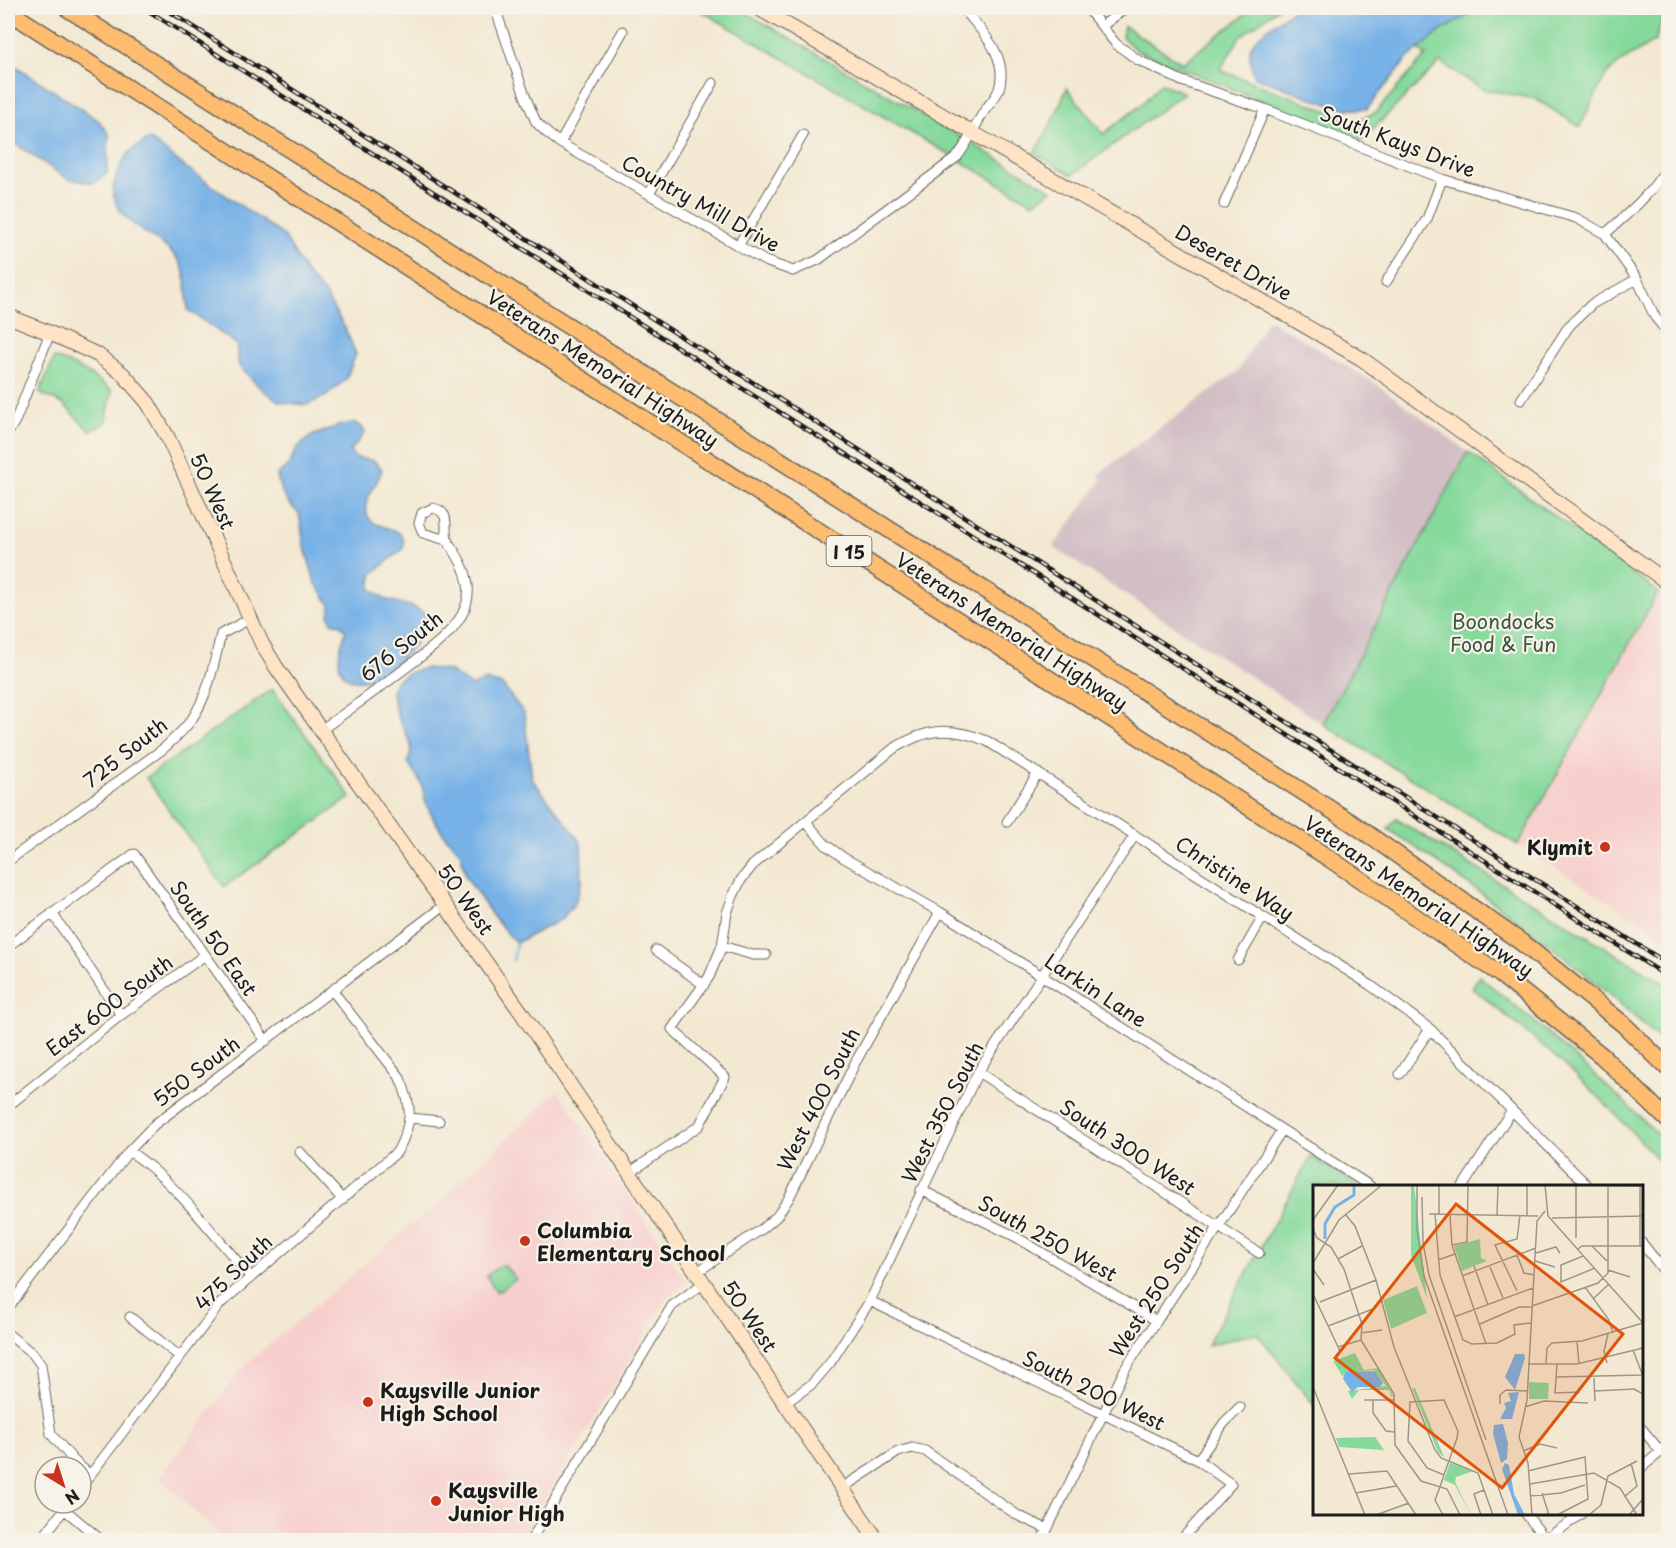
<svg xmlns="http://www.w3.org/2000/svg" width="1676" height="1548" viewBox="0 0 1676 1548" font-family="'Playpen Sans',sans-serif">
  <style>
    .built { fill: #f7d0ce }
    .industrial { fill: #d2bec4 }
    .green { fill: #85d99b; stroke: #507a5c; stroke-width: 1.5 }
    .water { fill: #76b1e7; stroke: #496682; stroke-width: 1.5 }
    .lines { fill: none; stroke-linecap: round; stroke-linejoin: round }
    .stream { stroke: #76b1e7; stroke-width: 2 }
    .street-casing { stroke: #67635b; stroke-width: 11 }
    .secondary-casing { stroke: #67635b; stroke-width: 16 }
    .highway-casing { stroke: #67635b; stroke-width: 19 }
    .street { stroke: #fff; stroke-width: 9 }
    .secondary { stroke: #fee4c5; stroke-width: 14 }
    .highway { stroke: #fdbc6f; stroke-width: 16 }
    .rail-casing { stroke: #1c1c1c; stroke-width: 4.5 }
    .rail { stroke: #f7f3e8; stroke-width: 2; stroke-dasharray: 7; stroke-linecap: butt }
    .poi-dot { fill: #c8321e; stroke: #f7f3e8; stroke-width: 2 }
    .labels { text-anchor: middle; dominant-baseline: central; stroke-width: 4.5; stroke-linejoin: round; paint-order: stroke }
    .shield { fill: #f7f3e8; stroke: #5e5c59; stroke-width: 1.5 }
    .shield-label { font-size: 18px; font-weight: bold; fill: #1c1c1c }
    .street-label { font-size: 20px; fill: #1c1c1c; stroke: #f7f3e8 }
    .park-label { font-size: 20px; fill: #3c5542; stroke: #f7f3e8 }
    .poi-label { font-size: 20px; font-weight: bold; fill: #1c1c1c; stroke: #f7f3e8; text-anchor: start }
    .inset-river { fill: none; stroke: #76b1e7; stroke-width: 3 }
    .inset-road { fill: none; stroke: #9d9689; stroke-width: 1.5 }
    .view { fill: #de560d; fill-opacity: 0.15; stroke: #de560d; stroke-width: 3 }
    .inset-edge { fill: none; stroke: #1c1c1c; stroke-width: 3 }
  </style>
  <rect width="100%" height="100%" fill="#f7f3e8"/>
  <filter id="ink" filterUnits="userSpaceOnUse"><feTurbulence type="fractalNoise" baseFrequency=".0167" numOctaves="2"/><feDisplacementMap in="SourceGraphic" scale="12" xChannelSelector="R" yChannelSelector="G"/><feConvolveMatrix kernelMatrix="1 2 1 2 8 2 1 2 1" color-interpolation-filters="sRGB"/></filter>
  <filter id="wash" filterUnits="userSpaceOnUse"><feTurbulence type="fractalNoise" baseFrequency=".008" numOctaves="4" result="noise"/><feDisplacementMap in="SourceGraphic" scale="24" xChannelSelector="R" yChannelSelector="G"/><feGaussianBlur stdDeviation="1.35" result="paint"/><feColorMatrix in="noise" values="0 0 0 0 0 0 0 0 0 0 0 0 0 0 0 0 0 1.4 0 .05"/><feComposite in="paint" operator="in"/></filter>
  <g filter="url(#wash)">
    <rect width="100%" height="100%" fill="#f3e8d1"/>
    <!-- built -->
    <path class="built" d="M 1658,592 L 1668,600 L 1668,938 L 1518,845 Z
      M 558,1090 L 686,1282 L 667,1298 L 521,1540 L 225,1540 L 159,1478 L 246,1364 L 440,1201 Z"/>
    <!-- industrial -->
    <path class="industrial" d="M 1268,319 L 1375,383 L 1468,452 L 1323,724 L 1053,547 L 1102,480 L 1098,474 L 1238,371 Z"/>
    <!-- green -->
    <path class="green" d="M 696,8 L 738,8 L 1052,190 L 1033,203 Z
      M 1254,8 L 1278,8 L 1240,37 L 1220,70 L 1355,121 L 1375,113 L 1426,55 L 1418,50 L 1441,31 L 1479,8 L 1666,8 L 1655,41 L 1619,63 L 1605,76 L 1580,127 L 1536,99 L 1482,89 L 1440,62 L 1361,141 L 1136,50 L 1122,37 L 1124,26 L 1182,63 Z
      M 1161,83 L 1184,93 L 1072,175 L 1034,153 L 1050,127 L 1067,88 L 1103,134 L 1141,105 Z
      M 54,358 C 76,364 95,377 112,391 L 106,423 L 90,431 L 63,404 L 39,393 Z
      M 1468,452 L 1658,592 L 1518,845 L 1323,724 Z
      M 272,689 L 351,797 L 224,887 L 146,778 Z
      M 1396,819 L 1668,986 L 1668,1047 C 1582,966 1487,894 1388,829 Z
      M 1479,976 C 1545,1029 1608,1085 1668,1144 L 1668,1171 C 1640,1140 1612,1109 1582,1081 C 1547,1048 1509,1018 1472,988 Z
      M 1311,1156 L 1358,1186 L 1314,1186 L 1314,1405 L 1257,1333 L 1207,1345 Z
      M 503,1264 L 516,1279 L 497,1292 L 486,1276 Z"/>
    <!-- water -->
    <path class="water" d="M 1296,8 L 1479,8 L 1441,31 L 1408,58 L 1367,109 L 1348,109 L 1328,104 L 1255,77 C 1252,69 1248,58 1250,49 C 1254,35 1284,17 1296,8 Z
      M 8,61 L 98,120 L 109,134 L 107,173 L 93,183 L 68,179 L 8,139 Z
      M 150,139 L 184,166 L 284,236 L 306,273 L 324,293 L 345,328 L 356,354 L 346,379 L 326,396 L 306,405 L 280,402 L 261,389 L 239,366 L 236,344 L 188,310 C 187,298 187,275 181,264 C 166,236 112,226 113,188 C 113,184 116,178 117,175 C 125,153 131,149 150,139 Z
      M 355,423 L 362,427 L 365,433 L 350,451 L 354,457 L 374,461 L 382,469 C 379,482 369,492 366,504 C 365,508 367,510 367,514 C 372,533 410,522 403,549 L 373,573 L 370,588 L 384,599 L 414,607 L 424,613 L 425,622 L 418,630 L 415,645 C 405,654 395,665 383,672 C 366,683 339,687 339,658 C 339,649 343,639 346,631 L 341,625 L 332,622 L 329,616 L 331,606 L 315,582 L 304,544 L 299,513 C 285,502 280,492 277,475 L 290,463 L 297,448 L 312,436 L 340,425 Z
      M 427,668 L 449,671 L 471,686 L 486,680 L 502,685 L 524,713 L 532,779 L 581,842 L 582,881 L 575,903 L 562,919 L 516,943 L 494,918 L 466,877 L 460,852 L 445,836 L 435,821 L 427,806 L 421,783 L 408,763 C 409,758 412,750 411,745 C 409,738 404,730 401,724 C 385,689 389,675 427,668 Z"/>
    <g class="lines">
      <!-- stream -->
      <path class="stream" d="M 513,961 L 516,943"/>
    </g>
  </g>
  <g filter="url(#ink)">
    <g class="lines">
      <defs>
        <path id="street" d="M 495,8 L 525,96 L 536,122 L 547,133 L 560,143 L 765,261 L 793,271 L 818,260 L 957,157 C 968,143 974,128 983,113 C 988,105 996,98 999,89 C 1009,56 982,32 963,8
          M 1087,8 L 1116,44 L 1138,60 L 1182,81 L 1265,109 L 1442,179 L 1576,218 L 1605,234 L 1637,279 L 1655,317 L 1668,333
          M 1102,26 L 1126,8
          M 560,143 L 623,31
          M 649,194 L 713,83
          M 1224,204 L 1265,109
          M 1605,234 C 1629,213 1652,193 1668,166
          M 738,246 L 803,135
          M 1386,282 L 1427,219 L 1442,179
          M 1521,400 L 1569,326 L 1592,304 L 1637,279
          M 8,433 L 16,419 L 50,333
          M 321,730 C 349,710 376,691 403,670 C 449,635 495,605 450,545 C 440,532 455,513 433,508 L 422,513 L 419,523 L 423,533 L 446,540
          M 806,822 L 826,845 L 844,858 L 940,912 L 1042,976 L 1370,1186
          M 1007,822 L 1038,773
          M 8,861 L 163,749 C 173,740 184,730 192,719 C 209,694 214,663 221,634 L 250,619
          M 52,913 L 121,1015
          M 8,946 L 134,854 L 266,1041
          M 722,946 L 753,955 L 766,955
          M 656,950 L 704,985
          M 1238,960 L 1263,917
          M 978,1072 L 1259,1253
          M 1400,1074 L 1430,1029
          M 8,1106 L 121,1015 L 205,955
          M 410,1118 L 439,1121
          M 129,1151 C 174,1180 214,1236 250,1276
          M 300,1152 L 343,1200
          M 629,1173 L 699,1126 L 725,1077 L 672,1029 L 709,977 L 722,946 L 727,913 L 733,896 L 741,880 L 753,865 L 893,749 C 927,728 950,726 987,741 L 1370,985 L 1430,1029 L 1588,1186
          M 1463,1186 L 1512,1110
          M 921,1190 L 1016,1237 L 1157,1321
          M 1642,1243 L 1668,1276
          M 697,1272 L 762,1229 L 777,1216 L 789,1198 L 855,1063 L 940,912
          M 870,1301 L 1198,1460 L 1231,1484 L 1181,1540
          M 8,1308 L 129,1151 L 155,1124 L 446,904
          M 130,1317 L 179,1356
          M 8,1334 L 33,1354 L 41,1365 L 51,1434 L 74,1461 L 90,1475
          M 785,1403 L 812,1384 L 830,1363 L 870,1301 L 978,1072 L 1135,835
          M 1642,1429 L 1661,1452
          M 1198,1460 L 1224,1423 L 1240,1407
          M 1642,1467 L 1668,1446
          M 81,1487 L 221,1303 L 397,1152 C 413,1122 413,1107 399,1076 L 332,990
          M 842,1488 L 898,1452 L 912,1448 L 925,1451 L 1017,1515 L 1047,1529
          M 64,1509 L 101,1540
          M 1526,1514 L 1546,1540
          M 8,1534 L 17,1540
          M 41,1540 L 69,1503
          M 531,1540 L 672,1306 L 704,1283
          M 1042,1540 L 1125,1369 L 1282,1130
          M 1545,1540 L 1581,1514"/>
        <path id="secondary" d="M 758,8 L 1362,359 L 1668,583
          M 8,316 L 50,333 L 98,355 L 123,374 L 148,403 L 168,438 L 262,644 L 276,667 L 521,1012 L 877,1540"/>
        <path id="highway" d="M 67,8 L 1352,823 L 1521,942 L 1623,1024 L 1668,1068
          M 8,11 L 1327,857 L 1500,974 L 1602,1056 L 1668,1120"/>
      </defs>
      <!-- street casing -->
      <use href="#street" class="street-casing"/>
      <!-- secondary casing -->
      <use href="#secondary" class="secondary-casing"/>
      <!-- highway casing -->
      <use href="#highway" class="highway-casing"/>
      <!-- street -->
      <use href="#street" class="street"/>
      <!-- secondary -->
      <use href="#secondary" class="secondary"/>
      <!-- highway -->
      <use href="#highway" class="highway"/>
      <defs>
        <path id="rail" d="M 144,8 L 1668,977
          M 164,8 L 1668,964"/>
      </defs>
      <!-- rail casing -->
      <use href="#rail" class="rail-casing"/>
      <!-- rail -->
      <use href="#rail" class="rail"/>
    </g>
  </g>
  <!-- markers -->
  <g class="poi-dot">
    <circle cx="1605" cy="847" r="6"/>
    <circle cx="525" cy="1241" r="6"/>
    <circle cx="368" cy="1402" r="6"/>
    <circle cx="436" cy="1501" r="6"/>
  </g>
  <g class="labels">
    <!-- shield labels -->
    <rect class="shield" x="826.5" y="536" width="45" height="30" rx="4.5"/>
    <g class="shield-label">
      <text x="849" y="551">I 15</text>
    </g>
    <!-- street labels -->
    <g class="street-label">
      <text transform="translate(1398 141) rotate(21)">South Kays Drive</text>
      <text transform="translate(701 203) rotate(29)">Country Mill Drive</text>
      <text transform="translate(1234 262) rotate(30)">Deseret Drive</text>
      <text transform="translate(603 368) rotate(33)">Veterans Memorial Highway</text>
      <text transform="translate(213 491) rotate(66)">50 West</text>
      <text transform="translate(1012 631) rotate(33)">Veterans Memorial Highway</text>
      <text transform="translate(401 646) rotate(-39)">676 South</text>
      <text transform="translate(125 752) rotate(-38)">725 South</text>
      <text transform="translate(1235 878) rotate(33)">Christine Way</text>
      <text transform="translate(1419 896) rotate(34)">Veterans Memorial Highway</text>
      <text transform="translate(466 899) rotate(55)">50 West</text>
      <text transform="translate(214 938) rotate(55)">South 50 East</text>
      <text transform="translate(1096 990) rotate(33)">Larkin Lane</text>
      <text transform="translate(109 1005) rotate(-37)">East 600 South</text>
      <text transform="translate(196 1071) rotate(-37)">550 South</text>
      <text transform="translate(818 1099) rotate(-63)">West 400 South</text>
      <text transform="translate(942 1112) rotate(-63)">West 350 South</text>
      <text transform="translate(1128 1147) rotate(33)">South 300 West</text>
      <text transform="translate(1048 1238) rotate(29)">South 250 West</text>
      <text transform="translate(233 1272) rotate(-44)">475 South</text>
      <text transform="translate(1156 1290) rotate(-57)">West 250 South</text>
      <text transform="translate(750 1316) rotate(56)">50 West</text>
      <text transform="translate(1094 1390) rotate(26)">South 200 West</text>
    </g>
    <!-- park labels -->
    <g class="park-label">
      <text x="1503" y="621">Boondocks<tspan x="1503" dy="23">Food &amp; Fun</tspan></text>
    </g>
    <!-- poi labels -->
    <g class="poi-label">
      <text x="1593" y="847" text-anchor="end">Klymit</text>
      <text x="537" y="1230">Columbia<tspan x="537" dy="23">Elementary School</tspan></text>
      <text x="380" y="1390">Kaysville Junior<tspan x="380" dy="23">High School</tspan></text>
      <text x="448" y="1490">Kaysville<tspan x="448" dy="23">Junior High</tspan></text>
    </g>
  </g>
  <!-- overview -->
  <g transform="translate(1313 1185)">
    <rect width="330" height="330" fill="#f3e8d1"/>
    <path d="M 98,0 L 101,0 L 114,113 L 98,70 ZM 167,54 L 168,73 L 174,76 L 149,86 L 141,61 ZM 104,101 L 114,128 L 78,144 L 70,115 ZM 42,168 L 51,185 L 65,183 L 80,210 L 79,213 L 76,205 L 46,205 L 39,214 L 35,206 L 73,201 L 61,185 L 31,188 L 30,192 L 20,176 ZM 216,197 L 236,198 L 235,214 L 216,214 ZM 99,203 L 102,203 L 131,272 L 125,267 ZM 62,252 L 71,265 L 26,262 L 23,253 ZM 137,278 L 160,286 L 143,292 L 142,297 L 158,330 L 142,300 L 131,295 Z" fill="#85d99b"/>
    <path d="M 202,169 L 211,169 L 212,173 L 202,205 L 192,192 ZM 62,186 L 70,198 L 67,202 L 45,202 L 39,207 L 30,194 L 32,187 ZM 206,207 L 199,234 L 187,234 L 193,223 L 191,218 L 198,216 L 195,208 ZM 190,239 L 195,258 L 194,274 L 188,278 L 180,249 L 181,240 ZM 192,278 L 196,280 L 201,309 L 212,330 L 205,330 L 189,284 Z" fill="#76b1e7"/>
    <path class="inset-river" d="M 12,54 L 12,39 L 22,22 L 41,10 L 41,0"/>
    <path class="inset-road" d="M 104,0 L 104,45 L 111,91 L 195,330M 232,0 L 235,31 L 330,138M 253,0 L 330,1M 263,0 L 263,53M 109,12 L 110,58 L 116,90 L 173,255M 32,29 L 42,41 L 63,95 L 81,162 L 122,265 L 128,273 L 165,288 L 180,330M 116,29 L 225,31M 122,29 L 127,90 L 150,155 L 159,159 L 184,158 L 202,149 L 201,140 L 218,138M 126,29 L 126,0M 137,30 L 139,60 L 173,159M 184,30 L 185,0M 214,30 L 214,0M 239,33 L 330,31M 0,35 L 25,0M 0,44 L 4,53 L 18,62 L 31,84 L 49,139 L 48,155 L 81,209 L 82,260 L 108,296 L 134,304 L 147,330M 139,60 L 154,57 L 155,0M 279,61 L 294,76M 327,61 L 327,1M 265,64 L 269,61 L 330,61M 223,68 L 243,62 L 247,68M 204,70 L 211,88 L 221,90M 270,71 L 248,80 L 248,97 L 282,83M 25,74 L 49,61M 125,75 L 142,69M 222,76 L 242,82M 0,78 L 26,35 L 69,0M 161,81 L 175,120M 177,82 L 190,113M 0,84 L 11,100M 295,85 L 317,92M 149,91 L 223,63M 272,102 L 296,135 L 300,148M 204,106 L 182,60 L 204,54 L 207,30M 0,109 L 27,166M 281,113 L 296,99M 7,117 L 63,95M 219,121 L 285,98 L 295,88 L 295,0M 141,132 L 220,103M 167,139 L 206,122 L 219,122M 15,141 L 60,124M 48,148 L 69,145M 264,157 L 266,179M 25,162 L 48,155M 320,165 L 330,191M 294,178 L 291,166 L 295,149M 215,179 L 264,179 L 330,163M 233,179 L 234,163 L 239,158 L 269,156 L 330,138M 244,179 L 242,208 L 267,207M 243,192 L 329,190M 281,193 L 282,216M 0,202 L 52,330M 282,206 L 321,204 L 330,209M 51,215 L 82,215M 60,215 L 60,228 L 73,246 L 81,247M 187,215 L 187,219 L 187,210 L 193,205 L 214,206M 212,222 L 231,216 L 275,218M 0,260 L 0,330M 210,266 L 227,259 L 244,263M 215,286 L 272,272 L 275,314 L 244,330M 36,289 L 74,286 L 103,330M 217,299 L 281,288 L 307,303 L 324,330M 43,308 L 83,301M 229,308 L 236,330M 217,311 L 248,308 L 272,300M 311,312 L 324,301 L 318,278M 63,330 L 96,318M 130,330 L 122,315 L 127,302 L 131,290 L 144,253 L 145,246 L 131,215 L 97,217 L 95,256 L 114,283 L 131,290M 168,330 L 161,309 L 171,305M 219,330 L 215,278 L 206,252 L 214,215 L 224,36 L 232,26M 276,330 L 288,320 L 295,291 L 324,276M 316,330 L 330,314"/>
    <path class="view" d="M 143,19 L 310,149 L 189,303 L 22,173 Z"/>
    <rect width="330" height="330" class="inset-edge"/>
  </g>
  <!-- margin -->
  <rect width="1676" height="1548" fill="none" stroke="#f7f3e8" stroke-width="30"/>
  <!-- north arrow -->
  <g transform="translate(63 1485) rotate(142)"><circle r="28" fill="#f7f3e8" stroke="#9f9d96" stroke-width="1.5"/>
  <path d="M0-4.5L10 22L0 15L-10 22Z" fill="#c8321e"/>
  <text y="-9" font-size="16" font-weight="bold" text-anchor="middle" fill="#1c1c1c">N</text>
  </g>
</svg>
